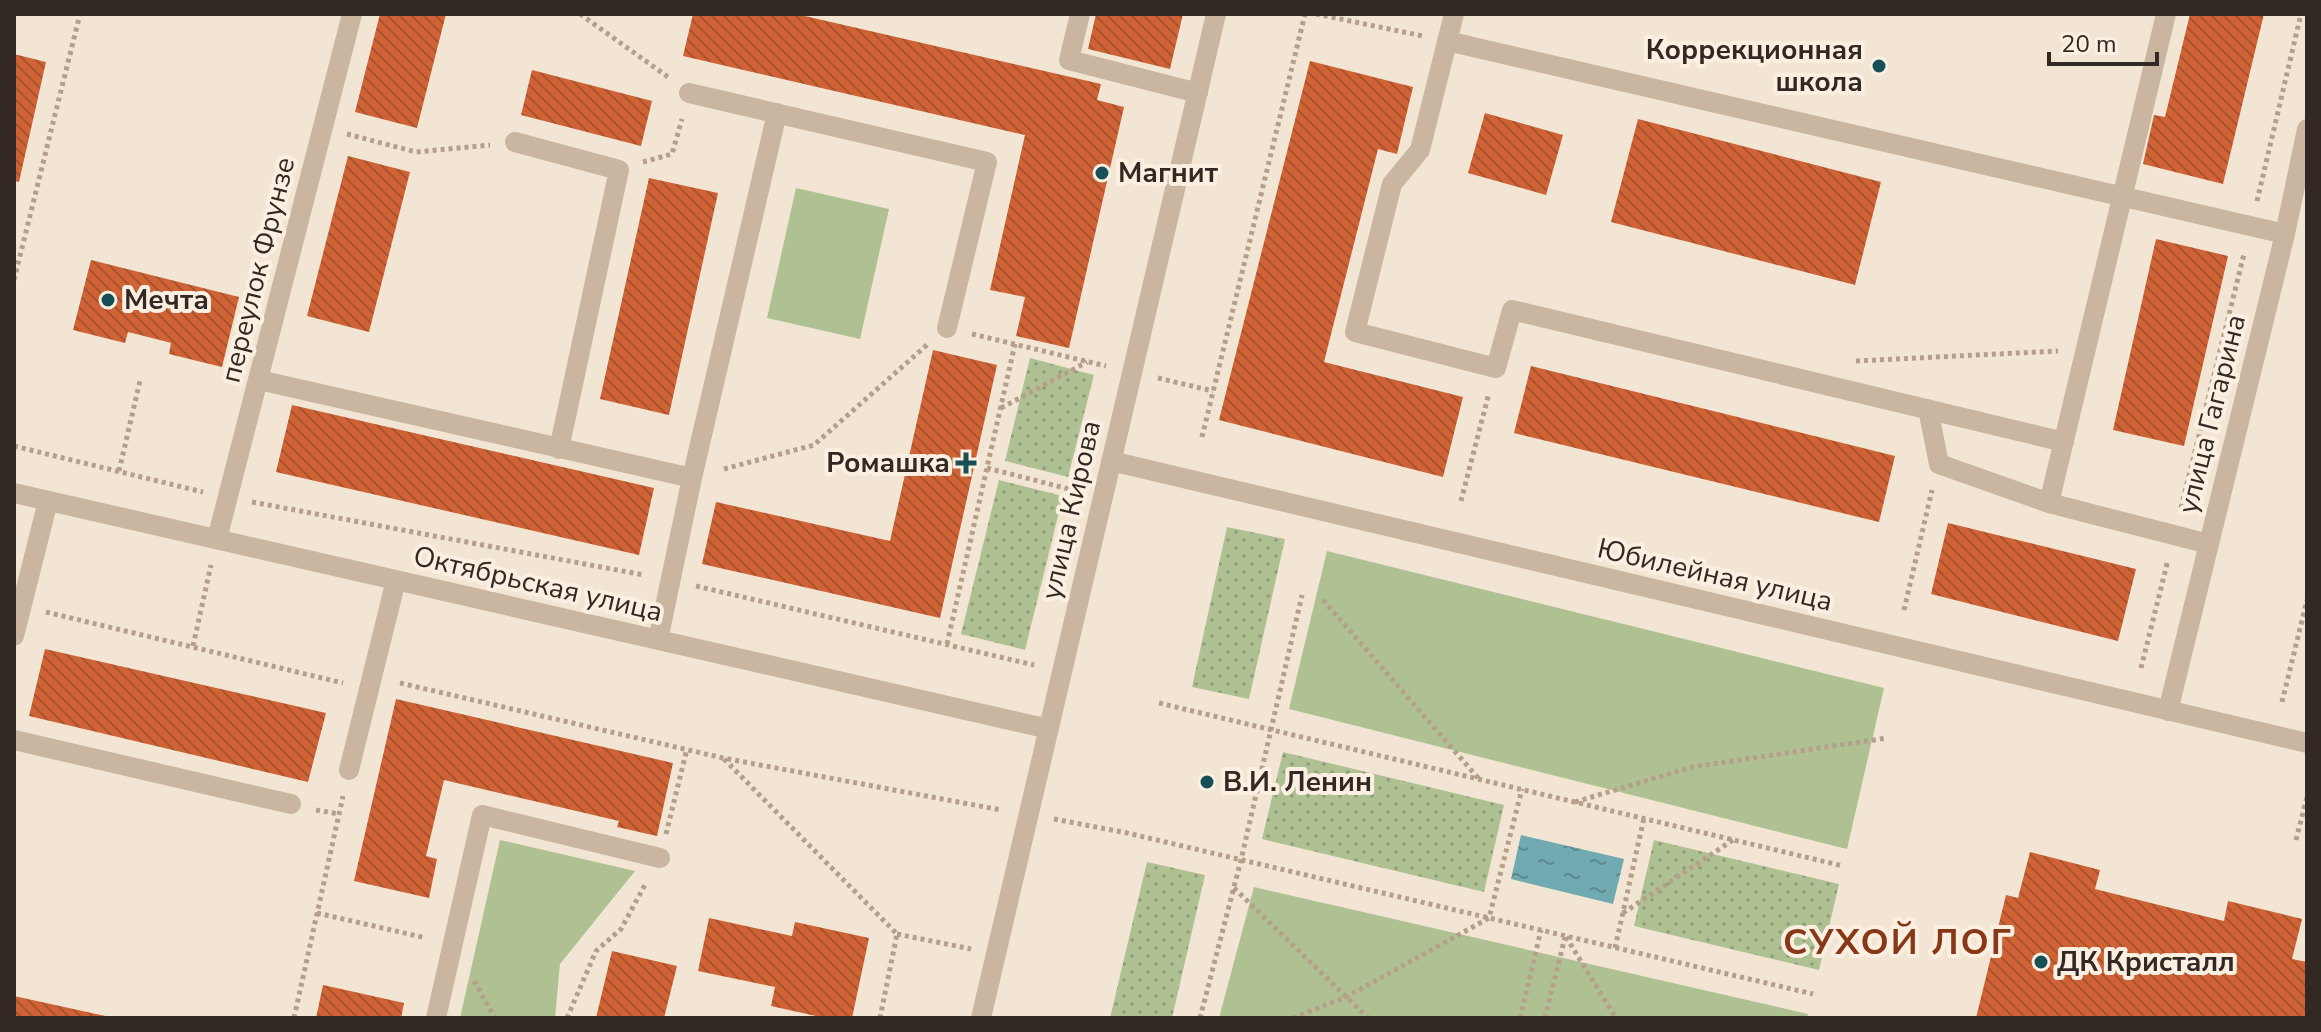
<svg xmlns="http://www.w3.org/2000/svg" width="2321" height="1032" viewBox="0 0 2321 1032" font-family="'Nunito Sans',sans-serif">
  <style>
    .grass { fill: url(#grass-dots) }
    .park { fill: #afc193 }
    .water { fill: url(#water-ripples) }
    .building { fill: url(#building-back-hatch) }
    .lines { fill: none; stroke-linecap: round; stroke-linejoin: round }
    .path { stroke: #b69f8a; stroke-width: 5; stroke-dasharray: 4 4; stroke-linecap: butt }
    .minor { stroke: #cab6a0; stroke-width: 20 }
    .poi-dot { fill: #174f57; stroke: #faefe0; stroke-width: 3 }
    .labels { text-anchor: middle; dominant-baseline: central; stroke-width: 8; stroke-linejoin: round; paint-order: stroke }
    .poi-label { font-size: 28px; font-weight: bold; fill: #332924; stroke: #faefe0; text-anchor: start }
    .street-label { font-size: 28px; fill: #332924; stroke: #faefe0 }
    .district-label { font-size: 36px; font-weight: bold; letter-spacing: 2px; fill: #883817; stroke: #faefe0 }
  </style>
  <defs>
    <pattern id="grass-dots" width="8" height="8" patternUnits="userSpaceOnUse" patternTransform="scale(2)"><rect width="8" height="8" fill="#afc193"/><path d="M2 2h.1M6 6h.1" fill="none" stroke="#8f9d78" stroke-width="1.8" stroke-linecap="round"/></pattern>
    <pattern id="water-ripples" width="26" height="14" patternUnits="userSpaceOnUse" patternTransform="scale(2)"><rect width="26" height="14" fill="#71aab1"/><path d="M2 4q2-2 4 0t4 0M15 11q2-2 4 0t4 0" fill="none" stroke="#5d8a90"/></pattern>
    <pattern id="building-back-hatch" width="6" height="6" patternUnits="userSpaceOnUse" patternTransform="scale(2)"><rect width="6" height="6" fill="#cf6335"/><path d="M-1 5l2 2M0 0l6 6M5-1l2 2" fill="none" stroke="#a9522d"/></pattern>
  </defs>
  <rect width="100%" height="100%" fill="#f2e5d4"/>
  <!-- grass -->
  <path class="grass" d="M 1030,358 L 1094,375 L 1068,477 L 1005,461 Z
    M 999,480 L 1063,496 L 1025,650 L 961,634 Z
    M 1227,527 L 1285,539 L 1249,699 L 1192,687 Z
    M 1283,752 L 1504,805 L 1484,892 L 1262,839 Z
    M 1654,840 L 1839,884 L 1819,970 L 1634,926 Z
    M 1147,862 L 1205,875 L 1172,1018 L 1110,1018 Z"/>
  <!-- park -->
  <path class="park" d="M 796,188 L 889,209 L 860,339 L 767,318 Z
    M 1327,551 L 1884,688 L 1847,849 L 1289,709 Z
    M 500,840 L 635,871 L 560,964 L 555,1018 L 460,1018 Z
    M 1254,887 L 1808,1014 L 1807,1018 L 1219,1018 Z"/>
  <!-- water -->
  <path class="water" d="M 1521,835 L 1624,859 L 1613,904 L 1511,879 Z"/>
  <!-- building -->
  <path class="building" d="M 380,14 L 446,14 L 417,128 L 355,112 Z
    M 693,14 L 796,14 L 1101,84 L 1097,100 L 1124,107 L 1069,348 L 1016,336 L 1025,297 L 990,290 L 1025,135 L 683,56 Z
    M 1096,14 L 1183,14 L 1170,69 L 1088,49 Z
    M 2190,14 L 2264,14 L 2223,184 L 2143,164 L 2154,115 L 2165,117 Z
    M 14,54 L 46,62 L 19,182 L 14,181 Z
    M 1310,61 L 1413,87 L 1397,154 L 1378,149 L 1324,362 L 1463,397 L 1443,477 L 1219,420 Z
    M 532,70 L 652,101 L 641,146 L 521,115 Z
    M 1485,113 L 1563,135 L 1546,195 L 1468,173 Z
    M 1638,119 L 1881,182 L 1855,285 L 1611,222 Z
    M 348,156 L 410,172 L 369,332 L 307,316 Z
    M 649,178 L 718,193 L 669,415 L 600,399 Z
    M 2156,239 L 2228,256 L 2184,446 L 2113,430 Z
    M 91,260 L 239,297 L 222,367 L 169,354 L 171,343 L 160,340 L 128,332 L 125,343 L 73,330 Z
    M 933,350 L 997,365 L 940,618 L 702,564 L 716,502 L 890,541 Z
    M 1531,366 L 1895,456 L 1879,522 L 1514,433 Z
    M 292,405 L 654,488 L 639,555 L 276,472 Z
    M 1948,523 L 2136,569 L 2118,641 L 1931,594 Z
    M 45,649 L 326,713 L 308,782 L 29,716 Z
    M 396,699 L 673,763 L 657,836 L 617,827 L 619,821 L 444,780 L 426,856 L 437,859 L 429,898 L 354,881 Z
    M 2030,852 L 2100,870 L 2095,889 L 2159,905 L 2224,921 L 2228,901 L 2302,919 L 2292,959 L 2307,962 L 2307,1018 L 1976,1018 L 2006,895 L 2018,898 Z
    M 709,918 L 792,936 L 795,922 L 869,938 L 852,1018 L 825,1018 L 771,1006 L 775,987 L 698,971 Z
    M 612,951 L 677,966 L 664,1018 L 596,1018 Z
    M 323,985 L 404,1003 L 401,1018 L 316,1018 Z
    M 14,996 L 110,1017 L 110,1018 L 14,1018 Z"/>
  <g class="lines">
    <!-- path -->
    <path class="path" d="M 580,14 L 668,77
      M 1316,14 L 1423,36
      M 347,134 L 416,152 L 490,145
      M 643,162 L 672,154 L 682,119
      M 2257,201 L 2301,14
      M 14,280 L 80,14
      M 972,334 L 1106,366
      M 1856,361 L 2058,351
      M 1158,378 L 1213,391
      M 1001,408 L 1087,362
      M 1202,437 L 1305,14
      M 14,446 L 203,492
      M 987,468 L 1077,491
      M 724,469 L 814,445 L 928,344
      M 119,471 L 140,381
      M 1461,501 L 1489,393
      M 252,502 L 644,575
      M 2181,508 L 2244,254
      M 696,586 L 1034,665
      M 1323,600 L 1479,779
      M 1904,610 L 1932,490
      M 46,612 L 343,683
      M 947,644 L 1015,344
      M 193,646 L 211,565
      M 2141,668 L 2168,560
      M 400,683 L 723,758 L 1001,810
      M 2282,702 L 2307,600
      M 1159,703 L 1843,866
      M 724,759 L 897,934 L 880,1018
      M 1575,802 L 1692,767 L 1887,738
      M 316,810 L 339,814
      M 1054,819 L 1127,833 L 1813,994
      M 666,834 L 687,749
      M 2296,840 L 2307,797
      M 1234,888 L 1368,1018
      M 317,913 L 426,938
      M 1623,913 L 1733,840
      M 897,934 L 971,949
      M 1566,937 L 1616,1018
      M 1615,948 L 1644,818
      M 474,981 L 495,1018
      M 294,1018 L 343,796
      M 567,1018 L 596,951 L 621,929 L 646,883
      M 1200,1018 L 1241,860 L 1302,595
      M 1293,1018 L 1346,997 L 1489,918 L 1522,789
      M 1520,1018 L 1541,930
      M 1545,1018 L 1565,937"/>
    <!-- minor -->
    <path class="minor" d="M 1080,14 L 1069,60 L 1198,93
      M 1454,14 L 1420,150 L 1392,184 L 1355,332 L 1496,368 L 1512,310 L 2064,442
      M 1447,41 L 2285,234
      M 689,93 L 987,162 L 947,328
      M 515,142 L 619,170 L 559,449
      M 259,380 L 692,478
      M 1928,409 L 1939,464 L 2049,503 L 2209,544
      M 1111,461 L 2307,743
      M 14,493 L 1049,729
      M 2049,503 L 2166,14
      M 217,539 L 352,14
      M 14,636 L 48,501
      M 658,640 L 692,478 L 777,113
      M 2168,711 L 2285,234 L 2307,129
      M 14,740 L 291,804
      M 349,770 L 396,580
      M 436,1018 L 482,815 L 660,858
      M 981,1018 L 1216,14"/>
  </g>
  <!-- markers -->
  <g class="poi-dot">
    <circle cx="1879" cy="66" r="8"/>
    <circle cx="1102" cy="173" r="8"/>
    <circle cx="108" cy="300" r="8"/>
    <path d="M962 451h8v8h8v8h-8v8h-8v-8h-8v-8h8z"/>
    <circle cx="1207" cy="782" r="8"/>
    <circle cx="2041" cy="962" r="8"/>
  </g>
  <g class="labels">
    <!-- poi labels -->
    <g class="poi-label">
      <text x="1863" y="50" text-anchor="end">Коррекционная<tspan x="1863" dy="32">школа</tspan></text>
      <text x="1118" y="173">Магнит</text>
      <text x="124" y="300">Мечта</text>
      <text x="950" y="463" text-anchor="end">Ромашка</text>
      <text x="1223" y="782">В.И. Ленин</text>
      <text x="2057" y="962">ДК Кристалл</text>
    </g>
    <!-- street labels -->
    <g class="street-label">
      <text transform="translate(258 270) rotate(-76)">переулок Фрунзе</text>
      <text transform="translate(2212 414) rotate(-76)">улица Гагарина</text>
      <text transform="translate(1071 510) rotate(-77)">улица Кирова</text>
      <text transform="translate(1715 575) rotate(13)">Юбилейная улица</text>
      <text transform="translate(538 584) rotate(13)">Октябрьская улица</text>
    </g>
    <!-- district labels -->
    <g class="district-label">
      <text x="1898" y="942">СУХОЙ ЛОГ</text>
    </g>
  </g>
  <!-- border -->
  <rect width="2321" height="1032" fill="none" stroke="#332924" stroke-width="32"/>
  <!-- scale -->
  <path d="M2049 52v12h108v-12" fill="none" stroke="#332924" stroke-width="4"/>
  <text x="2061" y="52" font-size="24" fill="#332924" stroke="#faefe0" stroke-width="6" paint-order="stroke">20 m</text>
</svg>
